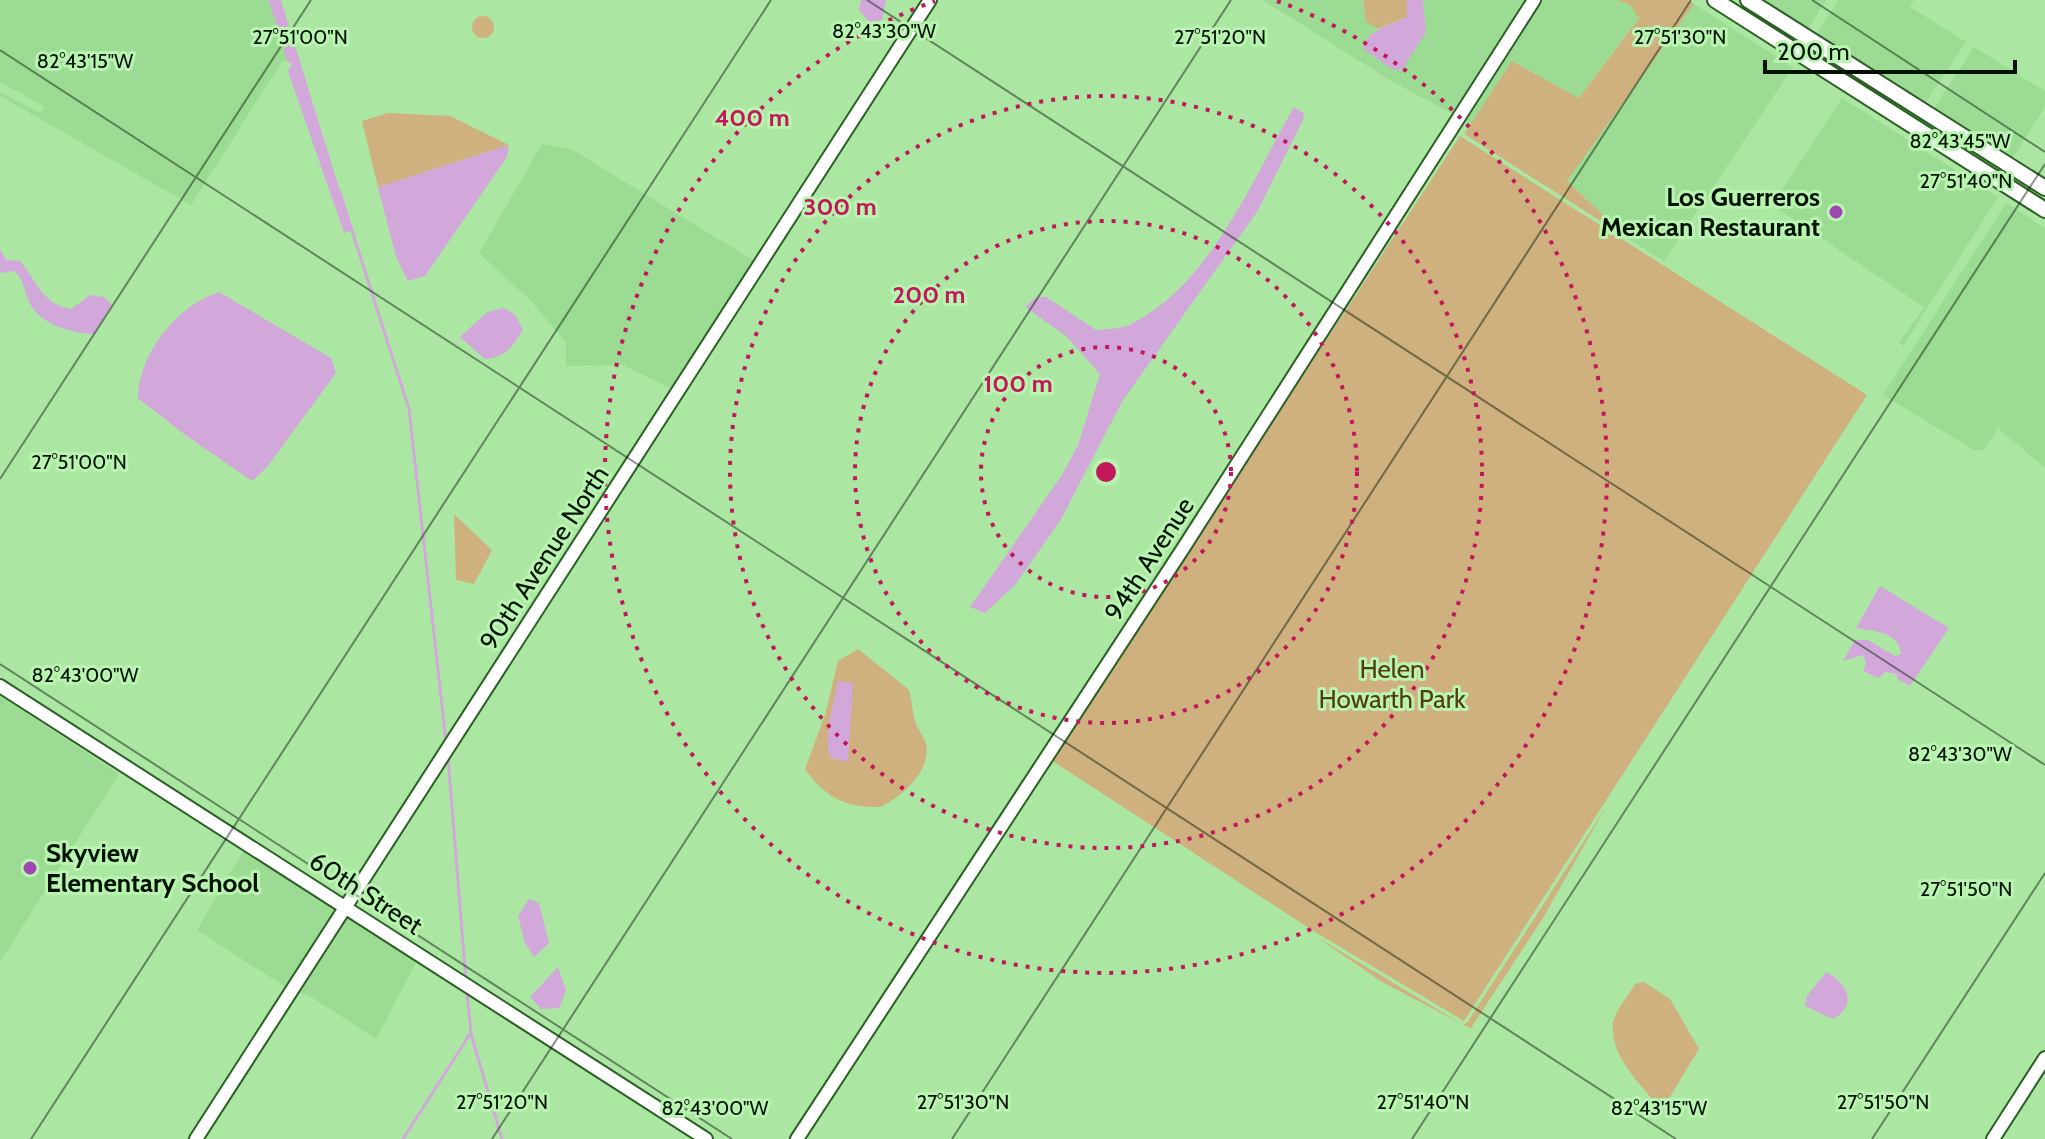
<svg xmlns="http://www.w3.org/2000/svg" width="2045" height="1139" viewBox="0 0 2045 1139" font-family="Cabin,sans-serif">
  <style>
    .built { fill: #9cdb93 }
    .green { fill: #ceb17e }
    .water { fill: #d2a8da }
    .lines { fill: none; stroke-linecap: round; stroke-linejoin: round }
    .stream { stroke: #d2a8da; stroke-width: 3 }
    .tertiary-casing { stroke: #2b6024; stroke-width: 16 }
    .primary-casing { stroke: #2b6024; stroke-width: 18 }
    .tertiary { stroke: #fff; stroke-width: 12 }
    .primary { stroke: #fff; stroke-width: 14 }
    .ticks { fill: none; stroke: #011200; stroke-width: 2; stroke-opacity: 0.45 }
    .ring { fill: none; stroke: #c2185b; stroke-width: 4; stroke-dasharray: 4 8 }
    .poi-dot { fill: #a046b1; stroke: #b9f4b0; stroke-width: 3 }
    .labels { text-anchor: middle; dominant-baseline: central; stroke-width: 6; stroke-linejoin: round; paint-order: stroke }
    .poi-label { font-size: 26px; font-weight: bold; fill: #011200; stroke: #b9f4b0; text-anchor: end }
    .street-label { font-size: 26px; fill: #011200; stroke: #b9f4b0 }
    .park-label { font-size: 26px; fill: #533c0e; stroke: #b9f4b0 }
    .ticks-label { font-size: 20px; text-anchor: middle; fill: #011200; stroke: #b9f4b0; stroke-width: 6; stroke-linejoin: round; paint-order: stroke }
    .centre { fill: #c2185b; stroke: #b9f4b0; stroke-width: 4 }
    .ring-label { font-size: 24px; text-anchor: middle; font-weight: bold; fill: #c2185b; stroke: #b9f4b0; stroke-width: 6; stroke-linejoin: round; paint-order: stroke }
  </style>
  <rect width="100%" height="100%" fill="#ace6a3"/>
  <!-- built -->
  <path class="built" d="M 0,0 L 269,0 L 287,61 L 283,60 L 191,205 L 0,96 L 0,92 L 40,113 L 44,106 L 0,82 Z
    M 1263,0 L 1363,0 L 1366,22 L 1378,29 L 1365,40 L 1426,32 L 1423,0 L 1528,0 L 1455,115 L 1393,82 Z
    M 1539,0 L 1616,0 L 1629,4 L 1639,17 L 1579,98 L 1513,61 L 1471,124 L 1463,119 Z
    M 1760,0 L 1826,0 L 1807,31 Z
    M 1838,0 L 1914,0 L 1910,7 L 1966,42 L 1924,105 L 1816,36 Z
    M 1694,4 L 1793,67 L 1664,261 L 1627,238 L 1567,181 Z
    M 1974,47 L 2045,91 L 2045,107 L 2011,161 L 1932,111 Z
    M 1842,98 L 1998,197 L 1903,346 L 1899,343 L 1924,307 L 1772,205 Z
    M 542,144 L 571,149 L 756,262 L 673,389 L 622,365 L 566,366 L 566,343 L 532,302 L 479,253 Z
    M 2006,203 L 2045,228 L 2045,468 L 1998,428 L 1984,450 L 1974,450 L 1883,395 Z
    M 0,696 L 119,774 L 0,962 Z
    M 245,848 L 339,908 L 287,988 L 197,930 Z
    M 347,913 L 418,959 L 376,1039 L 308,995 L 296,992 Z"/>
  <!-- green -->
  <path class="green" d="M 1363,0 L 1407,0 L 1407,17 L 1378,29 L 1366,22 Z
    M 1616,0 L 1688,0 L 1694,4 L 1567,181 L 1627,238 L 1464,134 L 1512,61 L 1579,98 L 1639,18 L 1629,4 Z
    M472 27a11 11 0 1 1 22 0a11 11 0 1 1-22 0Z
    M 388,113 L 450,116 L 509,145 L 378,187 L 362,121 Z
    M 1460,136 L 1867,395 L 1464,1021 L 1315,932 L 1051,760 Z
    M 454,514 L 492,550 L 474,584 L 456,580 Z
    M 858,649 L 909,690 C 912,700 912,711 915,721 C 917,729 924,736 926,744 C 932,770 901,798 880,807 C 845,808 825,797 805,769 L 825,715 L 838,661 Z
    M 1606,807 L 1543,918 L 1471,1028 L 1466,1026 L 1382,982 L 1315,936 L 1462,1024 L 1467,1023 Z
    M 1644,982 L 1670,999 L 1699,1049 L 1662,1110 C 1643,1087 1609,1056 1613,1023 C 1615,1011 1629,995 1635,984 Z"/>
  <!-- water -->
  <path class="water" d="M 269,0 L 281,0 L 352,230 L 344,233 L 288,71 L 292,64 L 287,61 Z
    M 861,0 L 886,0 L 882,20 L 870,23 L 859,10 Z
    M 1407,0 L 1423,0 L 1426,32 L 1402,70 L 1392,69 L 1363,49 C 1367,29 1390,26 1407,17 Z
    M 1294,107 L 1303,113 L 1304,118 L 1257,212 L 1123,400 L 1060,521 L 1015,585 L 985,613 L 970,607 L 1062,475 L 1078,445 L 1100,374 L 1066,336 L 1025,307 L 1036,297 L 1046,297 L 1096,330 C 1108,329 1123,329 1133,323 C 1211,283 1252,180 1294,107 Z
    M 509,145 L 507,157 L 425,276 L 408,281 L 396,257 L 378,187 Z
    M 0,249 L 6,260 L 20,261 C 36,280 43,305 71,309 L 90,295 L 104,297 L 112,305 L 94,334 C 70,333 37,324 28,299 C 23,287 24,280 14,271 L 0,273 Z
    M 219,292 L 331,358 L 336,373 L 267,467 L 252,481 L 184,434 L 138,398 C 139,353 177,306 219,292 Z
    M 504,308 L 515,315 L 523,330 C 512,347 506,357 485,359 L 460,337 L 487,312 Z
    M 1880,586 L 1949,628 L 1910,686 L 1897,679 L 1897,674 L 1885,672 L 1879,678 L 1863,671 L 1866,663 L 1863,655 L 1843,661 L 1855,640 L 1868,640 L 1895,656 L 1901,654 C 1899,632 1874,631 1856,628 Z
    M 838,681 L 853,683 L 848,762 L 831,758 C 822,734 834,705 838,681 Z
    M 529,899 L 539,903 L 549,943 L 534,957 L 525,943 L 518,916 Z
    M 558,967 L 566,990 L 559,1008 L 541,1009 L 530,997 Z
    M 1826,972 C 1848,983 1858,1005 1833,1019 L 1805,1006 L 1807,996 Z"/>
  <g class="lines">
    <!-- stream -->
    <path class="stream" d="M 339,190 L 409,409 L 446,742
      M 448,757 L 466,981
      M 467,992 L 471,1034 L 502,1139
      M 403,1139 L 470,1034"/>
    <defs>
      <path id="tertiary" d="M 0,686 L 706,1139
        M 196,1139 L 930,0
        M 797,1139 L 1184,547 L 1534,0
        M 1993,1139 L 2045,1058"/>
      <path id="primary" d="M 1715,0 L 2045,210
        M 1748,0 L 2045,188"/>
    </defs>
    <!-- tertiary casing -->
    <use href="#tertiary" class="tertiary-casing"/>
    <!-- primary casing -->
    <use href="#primary" class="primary-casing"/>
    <!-- tertiary -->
    <use href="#tertiary" class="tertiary"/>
    <!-- primary -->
    <use href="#primary" class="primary"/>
  </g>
  <!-- ticks -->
  <path class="ticks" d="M 867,0 L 2045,765M 1812,0 L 2045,152M 0,50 L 1676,1139M 0,479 L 311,0M 0,664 L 732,1139M 31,1139 L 771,0M 492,1139 L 1231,0M 952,1139 L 1691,0M 1412,1139 L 2045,164M 1872,1139 L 2045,873"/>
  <!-- distance rings -->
  <g class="ring">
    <circle cx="1106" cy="472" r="125"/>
    <circle cx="1106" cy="472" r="251"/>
    <circle cx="1106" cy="472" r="376"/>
    <path d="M1277 1A501 501 0 1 1 935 1"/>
  </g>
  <!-- markers -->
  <g class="poi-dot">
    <circle cx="1836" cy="212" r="8"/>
    <circle cx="30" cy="868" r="8"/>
  </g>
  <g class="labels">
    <!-- poi labels -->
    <g class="poi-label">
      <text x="1820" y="197">Los Guerreros<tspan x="1820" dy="30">Mexican Restaurant</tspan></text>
      <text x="46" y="853" text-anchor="start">Skyview<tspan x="46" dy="30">Elementary School</tspan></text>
    </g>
    <!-- street labels -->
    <g class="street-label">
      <text transform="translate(544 558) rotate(-57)">90th Avenue North</text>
      <text transform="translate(1149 559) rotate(-57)">94th Avenue</text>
      <text transform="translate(366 893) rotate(33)">60th Street</text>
    </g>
    <!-- park labels -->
    <g class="park-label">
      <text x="1392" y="669">Helen<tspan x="1392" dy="30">Howarth Park</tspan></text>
    </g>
  </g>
  <g class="ticks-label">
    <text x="884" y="38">82°43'30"W</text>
    <text x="1220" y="44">27°51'20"N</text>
    <text x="1680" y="44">27°51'30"N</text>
    <text x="300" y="44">27°51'00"N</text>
    <text x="85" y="68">82°43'15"W</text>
    <text x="1960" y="148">82°43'45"W</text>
    <text x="1966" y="188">27°51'40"N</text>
    <text x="79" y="469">27°51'00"N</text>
    <text x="85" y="682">82°43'00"W</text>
    <text x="1960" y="761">82°43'30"W</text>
    <text x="1966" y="896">27°51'50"N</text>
    <text x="502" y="1109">27°51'20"N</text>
    <text x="963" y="1109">27°51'30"N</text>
    <text x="1423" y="1109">27°51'40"N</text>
    <text x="1883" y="1109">27°51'50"N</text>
    <text x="715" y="1115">82°43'00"W</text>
    <text x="1659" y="1115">82°43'15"W</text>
  </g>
  <circle cx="1106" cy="472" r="12" class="centre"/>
  <g class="ring-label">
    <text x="752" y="126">400 m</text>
    <text x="840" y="215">300 m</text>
    <text x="929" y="303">200 m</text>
    <text x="1018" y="392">100 m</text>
  </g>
  <!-- scale -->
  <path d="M1765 60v12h250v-12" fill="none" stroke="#011200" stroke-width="4"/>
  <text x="1777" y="60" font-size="24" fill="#011200" stroke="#b9f4b0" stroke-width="6" paint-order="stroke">200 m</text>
</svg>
